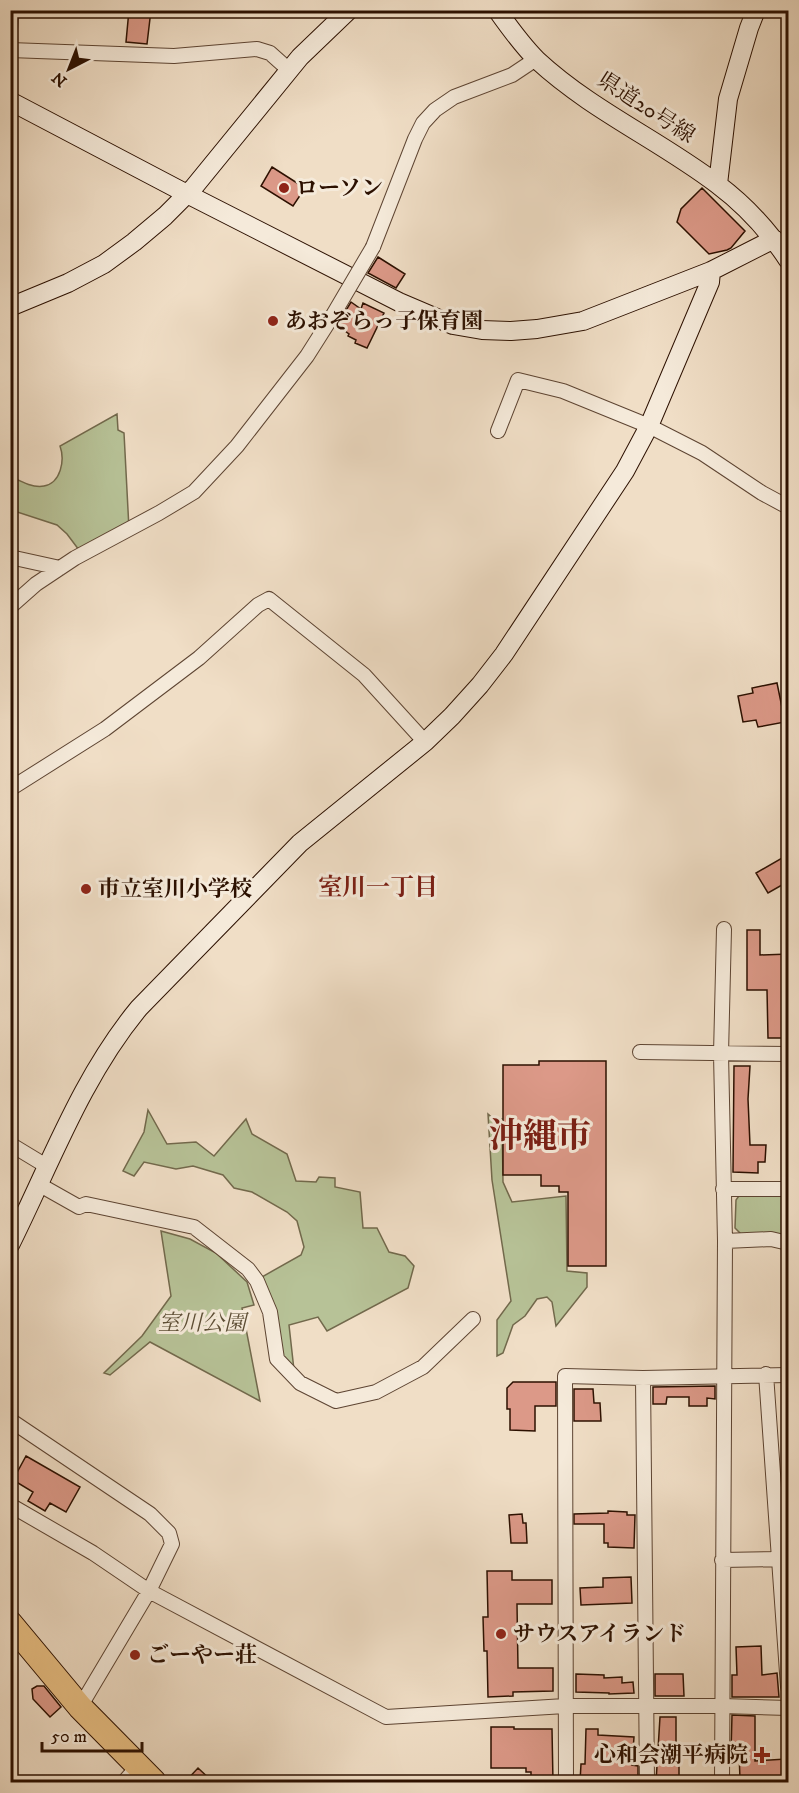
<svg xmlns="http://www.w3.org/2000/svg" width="799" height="1793" viewBox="0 0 799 1793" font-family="'IM FELL DW Pica','Noto Serif JP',serif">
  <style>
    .green { fill: #b7c297; stroke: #72694c; stroke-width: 1.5 }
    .building { fill: #dc9988; stroke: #2c1000; stroke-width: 1.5 }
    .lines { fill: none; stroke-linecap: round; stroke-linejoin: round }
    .street-casing { stroke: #5d4432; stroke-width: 16 }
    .secondary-casing { stroke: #2c1000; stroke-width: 20 }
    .highway-casing { stroke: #2c1000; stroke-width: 26 }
    .street { stroke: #f5eada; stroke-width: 14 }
    .secondary { stroke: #f5eada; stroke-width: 18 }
    .highway { stroke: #e8bf83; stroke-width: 24 }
    .street-bridge-casing { stroke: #5d4432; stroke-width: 16; stroke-linecap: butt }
    .street-bridge { stroke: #f5eada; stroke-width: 14 }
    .poi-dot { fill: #8f2418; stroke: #f5eada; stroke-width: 2 }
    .labels { text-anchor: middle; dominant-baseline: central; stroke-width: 6; stroke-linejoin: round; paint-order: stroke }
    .street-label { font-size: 22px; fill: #2c1000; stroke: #f5eada }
    .poi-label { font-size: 22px; font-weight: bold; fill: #2c1000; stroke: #f5eada; text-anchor: start }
    .park-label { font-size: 22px; font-style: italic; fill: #5d4e35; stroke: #f5eada }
    .neighbourhood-label { font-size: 24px; font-weight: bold; fill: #7a1f14; stroke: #f5eada }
    .town-label { font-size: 34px; font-weight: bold; fill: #7a1f14; stroke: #f5eada }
  </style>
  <rect width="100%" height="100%" fill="#f0dec6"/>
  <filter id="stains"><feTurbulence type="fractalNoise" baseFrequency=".00333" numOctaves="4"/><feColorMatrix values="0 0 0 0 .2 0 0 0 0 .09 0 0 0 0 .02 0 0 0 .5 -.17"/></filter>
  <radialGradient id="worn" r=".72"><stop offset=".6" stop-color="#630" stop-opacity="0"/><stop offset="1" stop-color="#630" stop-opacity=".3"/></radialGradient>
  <!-- green -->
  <path class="green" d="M 117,414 L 118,430 L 124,433 L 129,529 L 82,554 L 67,534 L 57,525 L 11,510 L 10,479 L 12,477 C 22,482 33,488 44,486 C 61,483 65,460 60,446 Z
    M 148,1110 L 167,1144 L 196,1142 L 214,1156 L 246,1119 L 252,1134 L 287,1154 L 296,1181 L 316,1182 L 319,1177 L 335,1178 L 335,1187 L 360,1192 L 363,1228 L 377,1228 L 389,1252 L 405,1256 L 414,1266 L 408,1288 L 327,1331 L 318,1317 L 289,1325 L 294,1370 L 282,1358 L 260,1278 L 301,1255 L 304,1247 L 297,1221 L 287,1212 L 252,1192 L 234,1188 L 223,1175 L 193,1166 L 176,1169 L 144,1162 L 134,1176 L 123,1171 L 144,1132 Z
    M 488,1114 L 494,1119 L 502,1119 L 503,1182 L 512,1202 L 566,1196 L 567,1271 L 587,1273 L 587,1287 L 556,1326 L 552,1302 L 547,1297 L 537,1299 L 525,1316 L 513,1325 L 503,1353 L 497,1356 L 497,1320 L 511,1301 L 492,1180 Z
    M 741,1193 L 788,1194 L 788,1239 L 741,1234 L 735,1228 L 736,1200 Z
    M 161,1231 L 190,1239 L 216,1253 L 247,1282 L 254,1305 L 242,1308 L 260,1401 L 150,1342 L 110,1375 L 104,1373 L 142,1336 L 171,1296 Z"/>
  <!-- building -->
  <path class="building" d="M 129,10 L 151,10 L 147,44 L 126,42 Z
    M 272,167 L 305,188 L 293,206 L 261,186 Z
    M 702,188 L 745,231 L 731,248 L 727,250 L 709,254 L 677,222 L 681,209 Z
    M 378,257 L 405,274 L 396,288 L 368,273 Z
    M 351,302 L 361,309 L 363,303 L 384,313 L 367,348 L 355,343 L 356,340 L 348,336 L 349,334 L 337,325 Z
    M 777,683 L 785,722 L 758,727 L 756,720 L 743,722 L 738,696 L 753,693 L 752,688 Z
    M 789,854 L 789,881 L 768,893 L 756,873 Z
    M 747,930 L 760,930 L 760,955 L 789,954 L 789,1038 L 768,1038 L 767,990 L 747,990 Z
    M 539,1061 L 606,1061 L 606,1266 L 568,1266 L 568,1192 L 559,1192 L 559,1186 L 541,1186 L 541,1175 L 503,1175 L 503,1065 L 539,1065 Z
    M 734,1066 L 750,1066 L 748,1099 L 750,1145 L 766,1145 L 765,1162 L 758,1162 L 758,1173 L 733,1172 Z
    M 513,1382 L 556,1382 L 556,1406 L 535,1406 L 535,1431 L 510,1430 L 510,1409 L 507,1409 L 507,1388 Z
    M 715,1386 L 715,1399 L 707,1398 L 707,1406 L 689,1406 L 689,1397 L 667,1397 L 666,1404 L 653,1404 L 653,1387 Z
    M 574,1389 L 593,1389 L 594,1403 L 600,1403 L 601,1421 L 574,1421 Z
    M 26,1456 L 80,1487 L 66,1512 L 50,1503 L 45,1511 L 28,1501 L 33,1492 L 13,1480 Z
    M 608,1511 L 627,1512 L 627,1515 L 635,1515 L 634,1548 L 608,1547 L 608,1543 L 604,1543 L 604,1524 L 574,1524 L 574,1514 L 608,1513 Z
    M 522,1514 L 523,1523 L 526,1523 L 527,1543 L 511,1543 L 509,1515 Z
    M 487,1571 L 512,1571 L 512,1580 L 552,1580 L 552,1604 L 517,1604 L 518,1668 L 553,1668 L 553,1691 L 513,1692 L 513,1696 L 488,1697 L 487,1651 L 484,1651 L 483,1617 L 488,1617 Z
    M 631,1577 L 632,1603 L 581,1605 L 580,1588 L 603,1587 L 603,1578 Z
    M 761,1646 L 762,1675 L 777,1673 L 779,1697 L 732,1697 L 732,1675 L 737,1675 L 736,1647 Z
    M 576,1674 L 604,1675 L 604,1678 L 622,1677 L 622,1683 L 633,1682 L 634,1693 L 609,1694 L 609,1693 L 576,1692 Z
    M 655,1674 L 683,1674 L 684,1696 L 655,1696 Z
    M 37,1686 L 44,1686 L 61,1707 L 50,1717 L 33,1699 L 32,1689 Z
    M 732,1715 L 755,1716 L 755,1761 L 786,1759 L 788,1782 L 772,1782 L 772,1777 L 740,1779 L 739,1752 L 731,1753 Z
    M 660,1717 L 676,1717 L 676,1746 L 679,1746 L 679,1782 L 656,1782 Z
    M 491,1727 L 514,1727 L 514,1729 L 552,1729 L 553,1782 L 531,1782 L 531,1772 L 526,1772 L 526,1768 L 491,1768 Z
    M 586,1729 L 598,1729 L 598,1735 L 634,1737 L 632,1765 L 638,1766 L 638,1782 L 580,1782 L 581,1764 L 585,1764 Z
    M 198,1768 L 213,1782 L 185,1782 Z"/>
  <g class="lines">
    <defs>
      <path id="street" d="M 10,29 L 11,10
        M 10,50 L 174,56 L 257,49 L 270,53 L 289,70
        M 373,247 L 415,139 L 423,123 L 435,110 L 454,97 L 512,75 L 536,59
        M 498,431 L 518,380 L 563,391 L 649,426 L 702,453 L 762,493 L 788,507
        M 10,557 L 60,568
        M 10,607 L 36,584 L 75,558 L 159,513 L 194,492 L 237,446 L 307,356 L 333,315
        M 10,789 L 105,729 L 199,658 L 258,605 L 269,599 L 364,675 L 425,742
        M 640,1052 L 788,1054
        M 10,1144 L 48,1167
        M 40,1185 L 79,1207 L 86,1204 L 194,1227 L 248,1269 L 257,1281 L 270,1312 L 277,1359 L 300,1383 L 336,1401 L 376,1392 L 423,1367 L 473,1319
        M 723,1189 L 788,1189
        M 725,1241 L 771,1239 L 788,1243
        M 766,1374 L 788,1687
        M 643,1378 L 647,1782
        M 10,1420 L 150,1514 L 169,1533 L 172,1544 L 149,1591 L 80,1707
        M 10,1505 L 93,1553 L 149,1591 L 386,1717 L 565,1706 L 722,1706 L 788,1708
        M 722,1560 L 786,1559
        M 124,1782 L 137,1767
        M 566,1782 L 565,1376 L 643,1378 L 788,1375
        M 722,1782 L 725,1241 L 721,1054 L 724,929"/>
      <path id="secondary" d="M 497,10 C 509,27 522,45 537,60 C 591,110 659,140 717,184 C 745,205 769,231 788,260
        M 10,101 L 187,194 L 399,302 L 453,325 L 482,330 L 511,331 L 537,329 L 583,321 L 711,271 L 774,239
        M 718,184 L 728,99 L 749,28 L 756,10
        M 10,307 L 68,283 L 104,264 L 134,242 L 165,216 L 194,187 L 300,57 L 349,10
        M 10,1245 C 50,1165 81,1078 139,1008 L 300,843 L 425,742 L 452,716 L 480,685 L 504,654 L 625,471 L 649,426 L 710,282 L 711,271"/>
      <path id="highway" d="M 10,1623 L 80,1707 L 154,1782"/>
    </defs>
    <!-- street casing -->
    <use href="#street" class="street-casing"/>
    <!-- secondary casing -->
    <use href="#secondary" class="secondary-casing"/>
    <!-- highway casing -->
    <use href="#highway" class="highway-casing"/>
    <!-- street -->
    <use href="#street" class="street"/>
    <!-- secondary -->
    <use href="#secondary" class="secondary"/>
    <!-- highway -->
    <use href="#highway" class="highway"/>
    <defs>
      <path id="street-bridge" d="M 333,315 L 373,247"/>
    </defs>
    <!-- street-bridge casing -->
    <use href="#street-bridge" class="street-bridge-casing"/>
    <!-- street-bridge -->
    <use href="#street-bridge" class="street-bridge"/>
  </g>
  <!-- markers -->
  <g class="poi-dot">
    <circle cx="284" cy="188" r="6"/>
    <circle cx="273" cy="321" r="6"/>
    <circle cx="86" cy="889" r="6"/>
    <circle cx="501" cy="1634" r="6"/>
    <circle cx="135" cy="1655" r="6"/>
    <path d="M759 1746h6v6h6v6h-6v6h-6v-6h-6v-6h6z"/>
  </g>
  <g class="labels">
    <!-- street labels -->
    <g class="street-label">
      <text transform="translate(646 108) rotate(33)">県道20号線</text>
    </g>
    <!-- poi labels -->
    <g class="poi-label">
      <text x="296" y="188">ローソン</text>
      <text x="285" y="321">あおぞらっ子保育園</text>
      <text x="98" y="889">市立室川小学校</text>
      <text x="513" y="1634">サウスアイランド</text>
      <text x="147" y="1655">ごーやー荘</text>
      <text x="748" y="1755" text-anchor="end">心和会潮平病院</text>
    </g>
    <!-- park labels -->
    <g class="park-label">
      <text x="202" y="1323">室川公園</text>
    </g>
    <!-- neighbourhood labels -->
    <g class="neighbourhood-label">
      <text x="378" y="888">室川一丁目</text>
    </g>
    <!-- town labels -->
    <g class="town-label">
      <text x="540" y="1137">沖縄市</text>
    </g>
  </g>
  <!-- margin -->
  <rect width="799" height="1793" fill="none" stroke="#f0dec6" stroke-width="36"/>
  <rect x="12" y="12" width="775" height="1769" fill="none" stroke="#2c1000" stroke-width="3"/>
  <rect x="18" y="18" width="763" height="1757" fill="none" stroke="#2c1000" stroke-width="1.5"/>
  <!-- north arrow -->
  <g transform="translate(69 69) rotate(222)" stroke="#f5eada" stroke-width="4.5" paint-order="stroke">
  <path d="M0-4.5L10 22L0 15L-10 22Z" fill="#2c1000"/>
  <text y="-9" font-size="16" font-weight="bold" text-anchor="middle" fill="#2c1000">N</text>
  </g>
  <!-- scale -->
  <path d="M42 1742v9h100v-9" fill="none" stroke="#2c1000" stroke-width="3"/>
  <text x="51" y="1742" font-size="18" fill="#2c1000" stroke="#f5eada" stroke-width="4.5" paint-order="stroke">50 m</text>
  <rect width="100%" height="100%" filter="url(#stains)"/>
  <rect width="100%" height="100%" fill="url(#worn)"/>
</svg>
